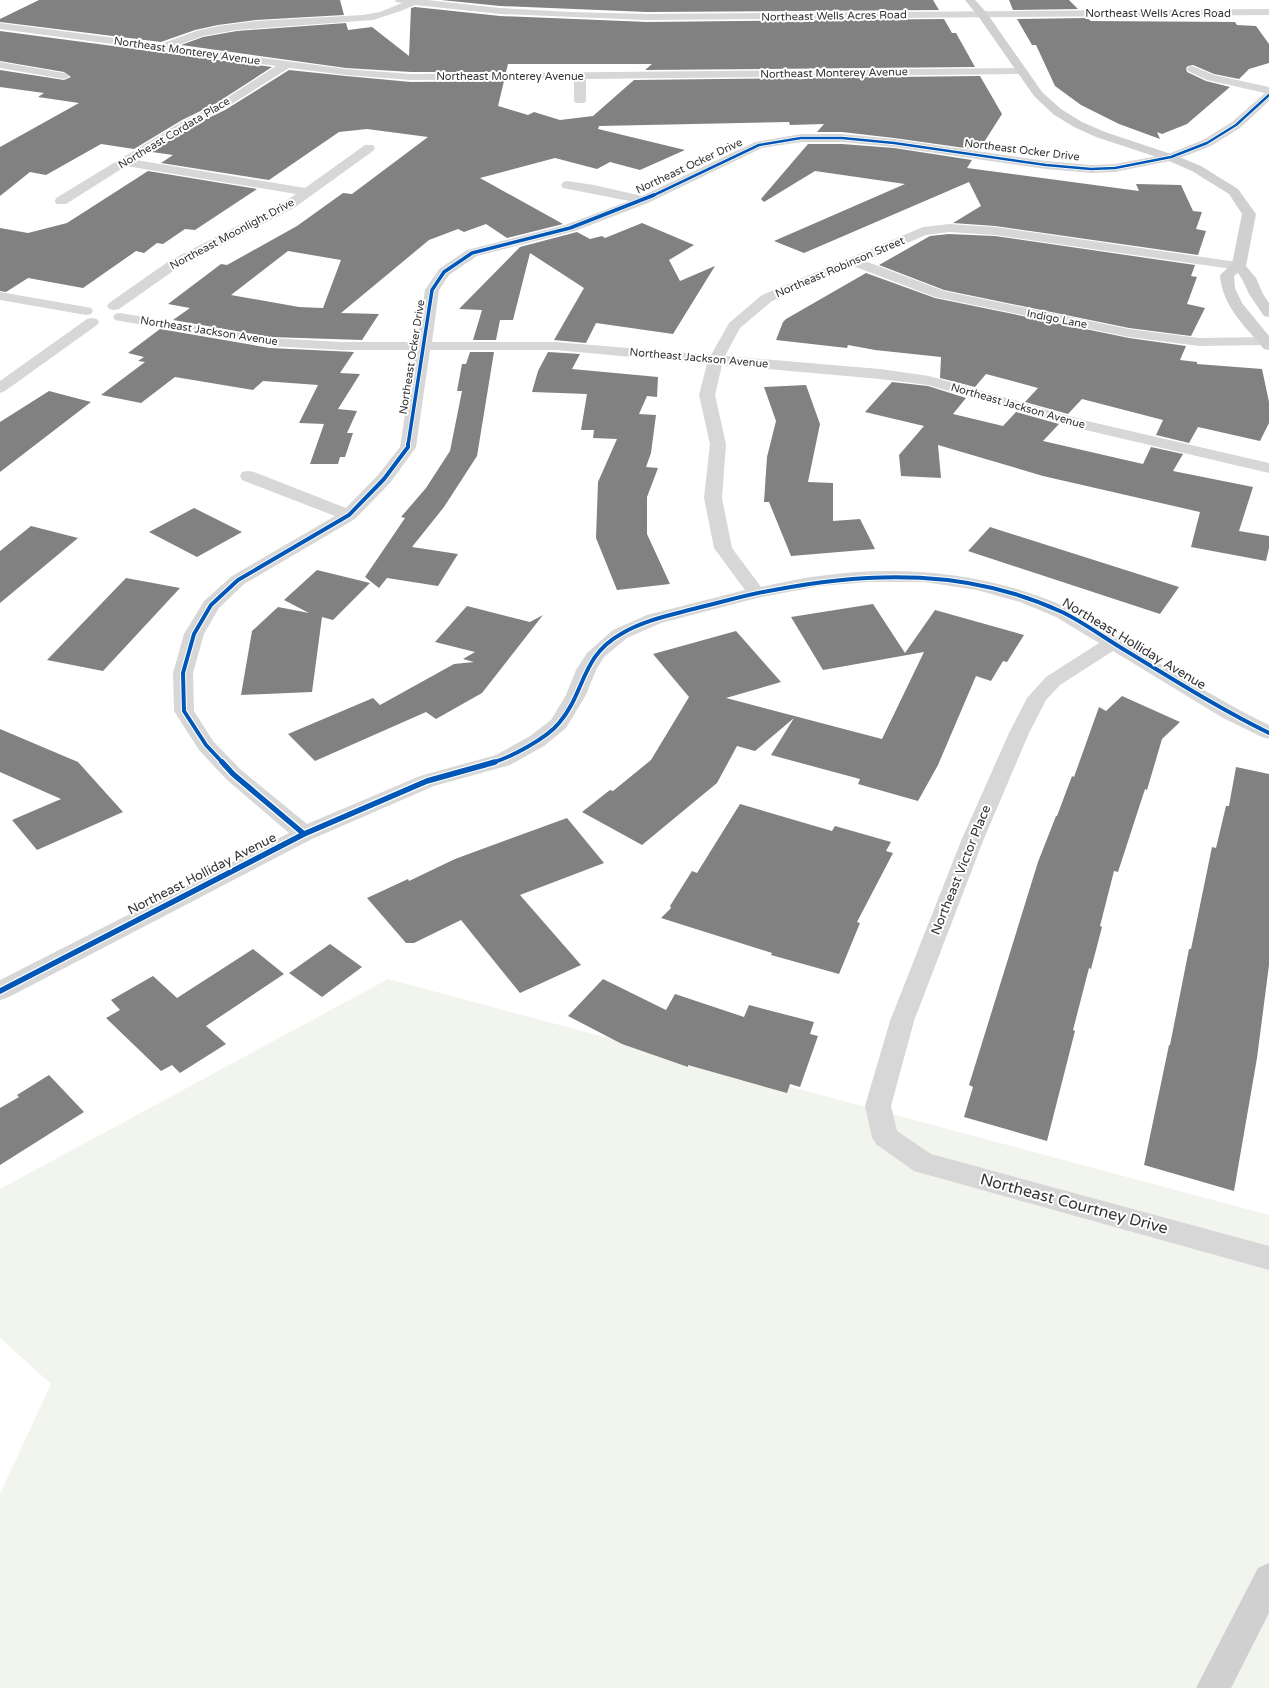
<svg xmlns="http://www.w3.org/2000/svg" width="1269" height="1688" viewBox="0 0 1269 1688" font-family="'Varela Round',sans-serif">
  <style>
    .green { fill: #f1f5ed }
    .building { fill: #818181; fill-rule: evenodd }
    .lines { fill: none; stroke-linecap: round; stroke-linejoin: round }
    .street { fill: #d7d7d7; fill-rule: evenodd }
    .secondary { fill: #d0d0d0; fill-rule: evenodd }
    .cycleway-far3-casing { stroke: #fff; stroke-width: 4 }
    .cycleway-far2-casing { stroke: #fff; stroke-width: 5 }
    .cycleway-far1-casing { stroke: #fff; stroke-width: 6 }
    .cycleway-casing { stroke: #fff; stroke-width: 8 }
    .cycleway-far3 { stroke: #0057b8; stroke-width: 2.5 }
    .cycleway-far2 { stroke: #0057b8; stroke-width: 3.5 }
    .cycleway-far1 { stroke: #0057b8; stroke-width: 4 }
    .cycleway { stroke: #0057b8; stroke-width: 5.5 }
    .labels { text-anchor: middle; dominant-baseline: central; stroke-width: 4; stroke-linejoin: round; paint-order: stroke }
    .far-street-label { font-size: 11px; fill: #333; stroke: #fff }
    .street-label { font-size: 13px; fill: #333; stroke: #fff }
    .near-street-label { font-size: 16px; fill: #333; stroke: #fff }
  </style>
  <rect width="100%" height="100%" fill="#fff"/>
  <!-- green -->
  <path class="green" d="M 388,979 L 1269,1215 L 1269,1688 L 0,1688 L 0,1494 L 51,1384 L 0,1338 L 0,1189 Z"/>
  <!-- building -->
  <path class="building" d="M 39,0 L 340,0 L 344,15 L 256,20 L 218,25 L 195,30 L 161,42 L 0,22 L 0,19 Z
    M 441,0 L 933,0 L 939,10 L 647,12 L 500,6 Z
    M 1009,0 L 1069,0 L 1078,9 L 1013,10 Z
    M 415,7 L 500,16 L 647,22 L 944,19 L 952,33 L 956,33 L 975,67 L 645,70 L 652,64 L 508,64 L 506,72 L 411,72 L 346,68 L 181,45 L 203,37 L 237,31 L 346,23 L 348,30 L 372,27 L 409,56 L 411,8 Z
    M 1087,18 L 1091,21 L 1235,22 L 1237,25 L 1256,26 L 1269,44 L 1269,63 L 1249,69 L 1239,79 L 1214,74 L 1193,65 L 1188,66 L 1186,68 L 1187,72 L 1206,81 L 1230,87 L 1187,124 L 1162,134 L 1157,132 L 1160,139 L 1119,124 L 1081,105 L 1055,86 L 1036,45 L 1032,45 L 1017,19 Z
    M 0,31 L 272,67 L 215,104 L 182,120 L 134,149 L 101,144 L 46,175 L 30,172 L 0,196 L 0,147 L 79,103 L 38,97 L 44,93 L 0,87 L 0,70 L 64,80 L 71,77 L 64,72 L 0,61 Z
    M 289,70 L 346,76 L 411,82 L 504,81 L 498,106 L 528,115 L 534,112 L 560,120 L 593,116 L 634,80 L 980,76 L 1002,114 L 979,150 L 894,138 L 842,132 L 817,132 L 824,124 L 790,125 L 789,122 L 599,126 L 598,129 L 685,150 L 640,170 L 610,162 L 597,169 L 555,158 L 480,178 L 563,224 L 507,238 L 486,224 L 464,232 L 458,229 L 429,240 L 341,313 L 379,314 L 362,340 L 270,337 L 173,320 L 190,308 L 168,304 L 221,264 L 227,265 L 297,226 L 343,193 L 352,194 L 428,137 L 367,129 L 339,132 L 269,180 L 161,163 L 173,155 L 152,152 L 192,126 L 225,110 ZM 288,251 L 341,260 L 323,308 L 299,307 L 231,295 Z
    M 808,144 L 842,144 L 894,148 L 972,160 L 967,168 L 1139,191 L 1136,184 L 1181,185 L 1193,211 L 1202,212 L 1196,229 L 1206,231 L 1198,255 L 995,226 L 953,223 L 981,206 L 969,182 L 804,253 L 774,241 L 905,184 L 815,171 L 764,202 L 761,199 Z
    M 148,171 L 257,189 L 195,230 L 185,229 L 163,244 L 157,243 L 144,253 L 136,251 L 83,288 L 28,278 L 6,292 L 0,291 L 0,228 L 28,233 L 67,223 Z
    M 642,223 L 694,245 L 669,260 L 680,281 L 715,266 L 673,334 L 596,323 L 586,343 L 554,340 L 584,288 L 530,253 L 513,320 L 500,320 L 496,340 L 473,340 L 482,310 L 459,309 L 520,247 L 577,232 L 590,239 L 602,236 L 605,238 Z
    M 949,234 L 995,236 L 1195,265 L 1191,276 L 1197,277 L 1187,304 L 1205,308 L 1191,336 L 1129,328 L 944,290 L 879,265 L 930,236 Z
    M 866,273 L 935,298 L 1129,338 L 1186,346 L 1180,360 L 1197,362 L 1197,364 L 1262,369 L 1269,402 L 1269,423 L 1260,441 L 1198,427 L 1189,443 L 1156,435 L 1163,420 L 1082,399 L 1068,414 L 1025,402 L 1038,388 L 986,374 L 975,387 L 940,378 L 941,357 L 875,350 L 848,345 L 847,348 L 776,340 L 783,322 L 786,319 Z
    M 160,329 L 270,348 L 354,352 L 340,373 L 360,374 L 338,409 L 357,411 L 347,433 L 353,433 L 345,457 L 340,457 L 338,464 L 310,464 L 324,424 L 299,423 L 318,385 L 263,381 L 253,390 L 175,377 L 141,403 L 101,395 L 145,362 L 138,361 L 144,357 L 128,353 Z
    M 470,352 L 494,352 L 477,456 L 444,507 L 412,547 L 458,554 L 438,586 L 387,578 L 379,588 L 365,577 L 405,518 L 401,517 L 426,488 L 450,451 L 462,391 L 457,391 L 462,364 L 466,364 Z
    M 548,352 L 580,354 L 572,369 L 658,377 L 657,397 L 647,396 L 639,414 L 656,415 L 651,453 L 646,467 L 658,468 L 647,497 L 647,534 L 670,584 L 617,590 L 596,538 L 598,482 L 617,439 L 593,438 L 594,430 L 581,430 L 587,394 L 532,392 L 538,371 Z
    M 892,382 L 928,386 L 966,398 L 953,414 L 1003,426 L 1016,412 L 1059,424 L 1043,441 L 1143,464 L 1151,447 L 1183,454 L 1173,471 L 1253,487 L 1239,531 L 1269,536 L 1269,548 L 1266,561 L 1191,547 L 1200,512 L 1043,476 L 938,445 L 941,478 L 901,476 L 899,455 L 924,426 L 865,412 Z
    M 806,385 L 820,424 L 808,482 L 833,483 L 833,521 L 860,519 L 875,549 L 791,556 L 769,502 L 764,502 L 767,457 L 776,421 L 764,387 Z
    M 49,391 L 91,402 L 0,472 L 0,422 Z
    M 194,508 L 242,532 L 197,557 L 149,532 Z
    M 31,526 L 78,538 L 0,603 L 0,551 Z
    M 990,527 L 1179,587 L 1160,614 L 968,551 Z
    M 317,570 L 370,583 L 333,620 L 322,617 L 312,692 L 241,695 L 252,631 L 278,607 L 309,613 L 284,600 Z
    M 126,578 L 180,588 L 103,671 L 47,660 Z
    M 873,604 L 905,653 L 935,610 L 1024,635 L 1007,662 L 1003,661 L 991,681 L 976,676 L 938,765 L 918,801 L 858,784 L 860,779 L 771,755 L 794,718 L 755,751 L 737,746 L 717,783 L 642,845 L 582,812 L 610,790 L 613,791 L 651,760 L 689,697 L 653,654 L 736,631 L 781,682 L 726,698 L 882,739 L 924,652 L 823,670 L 791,617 Z
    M 467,606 L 530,622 L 543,615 L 482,693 L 436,719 L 426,712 L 315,761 L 288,734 L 373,698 L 380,705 L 454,664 L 474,662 L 463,659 L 475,652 L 435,642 Z
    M 1122,696 L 1180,722 L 1162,739 L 1147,790 L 1145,789 L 1118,872 L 1114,871 L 1100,926 L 1102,927 L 1091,969 L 1089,968 L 1073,1030 L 1075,1031 L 1047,1141 L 964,1117 L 973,1087 L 969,1085 L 1038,862 L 1056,816 L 1057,816 L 1072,776 L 1074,777 L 1099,707 L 1106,711 Z
    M 0,729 L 78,762 L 123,812 L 37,850 L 12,820 L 61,799 L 0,772 Z
    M 1236,767 L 1269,774 L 1269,965 L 1257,1058 L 1234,1191 L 1144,1165 L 1169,1045 L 1170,1045 L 1189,949 L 1191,949 L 1212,847 L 1216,848 L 1226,806 L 1229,806 Z
    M 740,804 L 832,831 L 835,826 L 891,842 L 886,851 L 893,853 L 857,922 L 860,923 L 839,974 L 771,955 L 772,953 L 661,918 L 671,908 L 670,906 L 692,871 L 697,873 Z
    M 567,818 L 604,863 L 520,895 L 581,965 L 520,993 L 461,920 L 414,943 L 406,943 L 367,898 L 408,879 L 409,881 L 455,859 Z
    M 330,944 L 362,967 L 322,997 L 289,973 Z
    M 253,949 L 284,974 L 206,1026 L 226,1044 L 180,1073 L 172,1065 L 161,1071 L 106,1018 L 120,1010 L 111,1000 L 153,976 L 177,998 Z
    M 603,979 L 666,1010 L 675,994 L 744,1017 L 749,1005 L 814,1022 L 810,1034 L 818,1036 L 800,1087 L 790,1084 L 787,1093 L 688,1065 L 688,1067 L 622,1044 L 568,1016 Z
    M 49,1075 L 84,1112 L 0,1165 L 0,1108 L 19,1097 L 17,1095 Z"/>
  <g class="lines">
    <!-- street -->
    <path class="street" d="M 395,0 L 427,0 L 500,8 L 571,12 L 647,14 L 1269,9 L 1269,15 L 647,20 L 500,14 L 415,5 L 398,12 L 373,20 L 237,30 L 203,36 L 175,46 L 346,69 L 411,74 L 1022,68 L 1028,71 L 1022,74 L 586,79 L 586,101 L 584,103 L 576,103 L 574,101 L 574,79 L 411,80 L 346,75 L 289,68 L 224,109 L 191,125 L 136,160 L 305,188 L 365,145 L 373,145 L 375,148 L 373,151 L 294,208 L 179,267 L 119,309 L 114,310 L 109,309 L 107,306 L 109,303 L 169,261 L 284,202 L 296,194 L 126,166 L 66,204 L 56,204 L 55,201 L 56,198 L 183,121 L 216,105 L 276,66 L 0,29 L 0,23 L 161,44 L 196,31 L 218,26 L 256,21 L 363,15 L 380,12 L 402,3 L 396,2 Z
      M 0,62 L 64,73 L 70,76 L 64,79 L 0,68 Z
      M 1192,66 L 1214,75 L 1269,87 L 1269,101 L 1240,128 L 1211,146 L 1175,160 L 1115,172 L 1091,173 L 1046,169 L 894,147 L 842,142 L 801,142 L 762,148 L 648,203 L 575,231 L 477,256 L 449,275 L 439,290 L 432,342 L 556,342 L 711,355 L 729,323 L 762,295 L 923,227 L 949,224 L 995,227 L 1244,263 L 1246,266 L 1244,269 L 1239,270 L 995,235 L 949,232 L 926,235 L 865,261 L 944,291 L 1129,329 L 1199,338 L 1269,337 L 1269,345 L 1199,346 L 1129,337 L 935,297 L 853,266 L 772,301 L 740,328 L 725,356 L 880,369 L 929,376 L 1087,421 L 1269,463 L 1269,473 L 1077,428 L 928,385 L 880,379 L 722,365 L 715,395 L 726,444 L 722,498 L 732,548 L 761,587 C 780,583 800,578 820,576 C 903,564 991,573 1068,608 C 1088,617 1107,631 1125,642 C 1173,671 1219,701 1269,725 L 1269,739 L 1262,737 L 1223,718 L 1113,651 L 1060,685 L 1046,700 L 1029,733 L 983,841 L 914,1021 L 891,1106 L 897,1131 L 931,1154 L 1269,1246 L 1269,1270 L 914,1171 L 876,1144 L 872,1137 L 865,1106 L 890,1021 L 961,841 L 1009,733 L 1027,698 L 1046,677 L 1099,643 L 1056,617 L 1020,602 L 977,590 L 924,582 L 869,582 L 820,586 L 757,598 L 661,623 L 627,638 L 604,657 L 596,670 L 586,695 L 566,728 L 544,746 L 510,765 L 434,786 L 312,839 L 9,997 L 0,1000 L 0,980 L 289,833 L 226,779 L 199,750 L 174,711 L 173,673 L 184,634 L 204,601 L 232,576 L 335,516 L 242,480 L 240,476 L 242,472 L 248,471 L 254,472 L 346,508 L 378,475 L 400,447 L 415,350 L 341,350 L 270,346 L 120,321 L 115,320 L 113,317 L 115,314 L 120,313 L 270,338 L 341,342 L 417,342 L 425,290 L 439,269 L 467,250 L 565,225 L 629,201 L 563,188 L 561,185 L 563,182 L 567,181 L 594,185 L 642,196 L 755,142 L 801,134 L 842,134 L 894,139 L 1046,161 L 1091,165 L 1115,164 L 1168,154 L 1203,140 L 1232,122 L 1265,93 L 1207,80 L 1188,71 L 1187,69 L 1188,67 ZM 430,350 L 556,350 L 707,364 L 699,395 L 710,444 L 704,498 L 714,548 L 745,590 L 647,615 L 613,630 L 587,653 L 576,670 L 566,695 L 551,720 L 530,736 L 496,755 L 420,776 L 307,824 L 240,769 L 213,741 L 194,711 L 193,673 L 204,634 L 219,608 L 244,584 L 355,519 L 390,483 L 414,450 L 416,447 Z
      M 0,292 L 86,307 L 91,308 L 93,311 L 91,314 L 86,315 L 0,300 Z
      M 92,318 L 97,319 L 99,322 L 97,325 L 5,391 L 0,393 L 0,381 L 87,319 Z"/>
    <!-- secondary -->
    <path class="secondary" d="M 965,0 L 975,0 L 986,12 L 1042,92 L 1061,109 L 1082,122 L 1105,132 L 1177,156 L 1201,166 L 1238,189 L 1256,214 L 1246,266 L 1256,278 L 1263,294 L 1269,303 L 1269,317 L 1264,316 L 1249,294 L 1242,279 L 1238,273 L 1234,276 L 1235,288 L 1242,303 L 1269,336 L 1269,350 L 1264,349 C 1245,326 1222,306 1220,275 L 1232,264 L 1242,214 L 1229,194 L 1192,171 L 1169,161 L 1096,137 L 1074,127 L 1053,114 L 1034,96 L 978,16 Z
      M 1269,1563 L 1269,1613 L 1231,1688 L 1196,1688 L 1258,1568 Z"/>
    <defs>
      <path id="cycleway-far3" d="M 652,196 L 759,145 L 801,138 L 842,138 L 894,143 L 1046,165 L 1091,169 L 1115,168 L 1171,157 L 1207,143 L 1236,125 L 1269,95"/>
      <path id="cycleway-far2" d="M 408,445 L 432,290 L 444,272 L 472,253 L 570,228 L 654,195"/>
      <path id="cycleway-far1" d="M 223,763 L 206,745 L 184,711 L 183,673 L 194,634 L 211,605 L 238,580 L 349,515 L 384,479 L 408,447 L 408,444
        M 491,763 C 510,758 547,738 559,723 C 585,693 581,656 621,634 C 644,620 671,615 697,608 C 723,602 748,594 774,590 C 871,571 970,569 1062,612 C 1083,622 1103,637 1123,649 C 1171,678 1218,708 1269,733"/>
      <path id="cycleway" d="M 222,762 L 233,774 L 304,834
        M 0,991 L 304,834 L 427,781 L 495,762"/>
    </defs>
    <!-- cycleway-far3 casing -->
    <use href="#cycleway-far3" class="cycleway-far3-casing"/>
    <!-- cycleway-far2 casing -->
    <use href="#cycleway-far2" class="cycleway-far2-casing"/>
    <!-- cycleway-far1 casing -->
    <use href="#cycleway-far1" class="cycleway-far1-casing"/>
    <!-- cycleway casing -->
    <use href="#cycleway" class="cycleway-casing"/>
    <!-- cycleway-far3 -->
    <use href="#cycleway-far3" class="cycleway-far3"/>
    <!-- cycleway-far2 -->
    <use href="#cycleway-far2" class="cycleway-far2"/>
    <!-- cycleway-far1 -->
    <use href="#cycleway-far1" class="cycleway-far1"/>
    <!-- cycleway -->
    <use href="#cycleway" class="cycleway"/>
  </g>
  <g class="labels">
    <!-- far-street labels -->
    <g class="far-street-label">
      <text x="1158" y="13">Northeast Wells Acres Road</text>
      <text transform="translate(834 16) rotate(-1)">Northeast Wells Acres Road</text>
      <text transform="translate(187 51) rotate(8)">Northeast Monterey Avenue</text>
      <text transform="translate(834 73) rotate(-1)">Northeast Monterey Avenue</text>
      <text x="510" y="76">Northeast Monterey Avenue</text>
      <text transform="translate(174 133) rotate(-31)">Northeast Cordata Place</text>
      <text transform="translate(1022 150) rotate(7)">Northeast Ocker Drive</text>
      <text transform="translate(689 166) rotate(-25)">Northeast Ocker Drive</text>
      <text transform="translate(232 234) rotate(-28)">Northeast Moonlight Drive</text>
      <text transform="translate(840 267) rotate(-23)">Northeast Robinson Street</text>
      <text transform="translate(1057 319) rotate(11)">Indigo Lane</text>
      <text transform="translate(209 331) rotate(9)">Northeast Jackson Avenue</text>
      <text transform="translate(412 357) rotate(-81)">Northeast Ocker Drive</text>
      <text transform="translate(699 358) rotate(5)">Northeast Jackson Avenue</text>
      <text transform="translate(1018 406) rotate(16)">Northeast Jackson Avenue</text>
    </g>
    <!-- street labels -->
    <g class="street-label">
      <text transform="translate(1134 644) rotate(31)">Northeast Holliday Avenue</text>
      <text transform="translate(961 870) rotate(-68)">Northeast Victor Place</text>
      <text transform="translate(202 874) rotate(-27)">Northeast Holliday Avenue</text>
    </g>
    <!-- near-street labels -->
    <g class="near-street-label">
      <text transform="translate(1074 1204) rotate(15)">Northeast Courtney Drive</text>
    </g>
  </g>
</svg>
